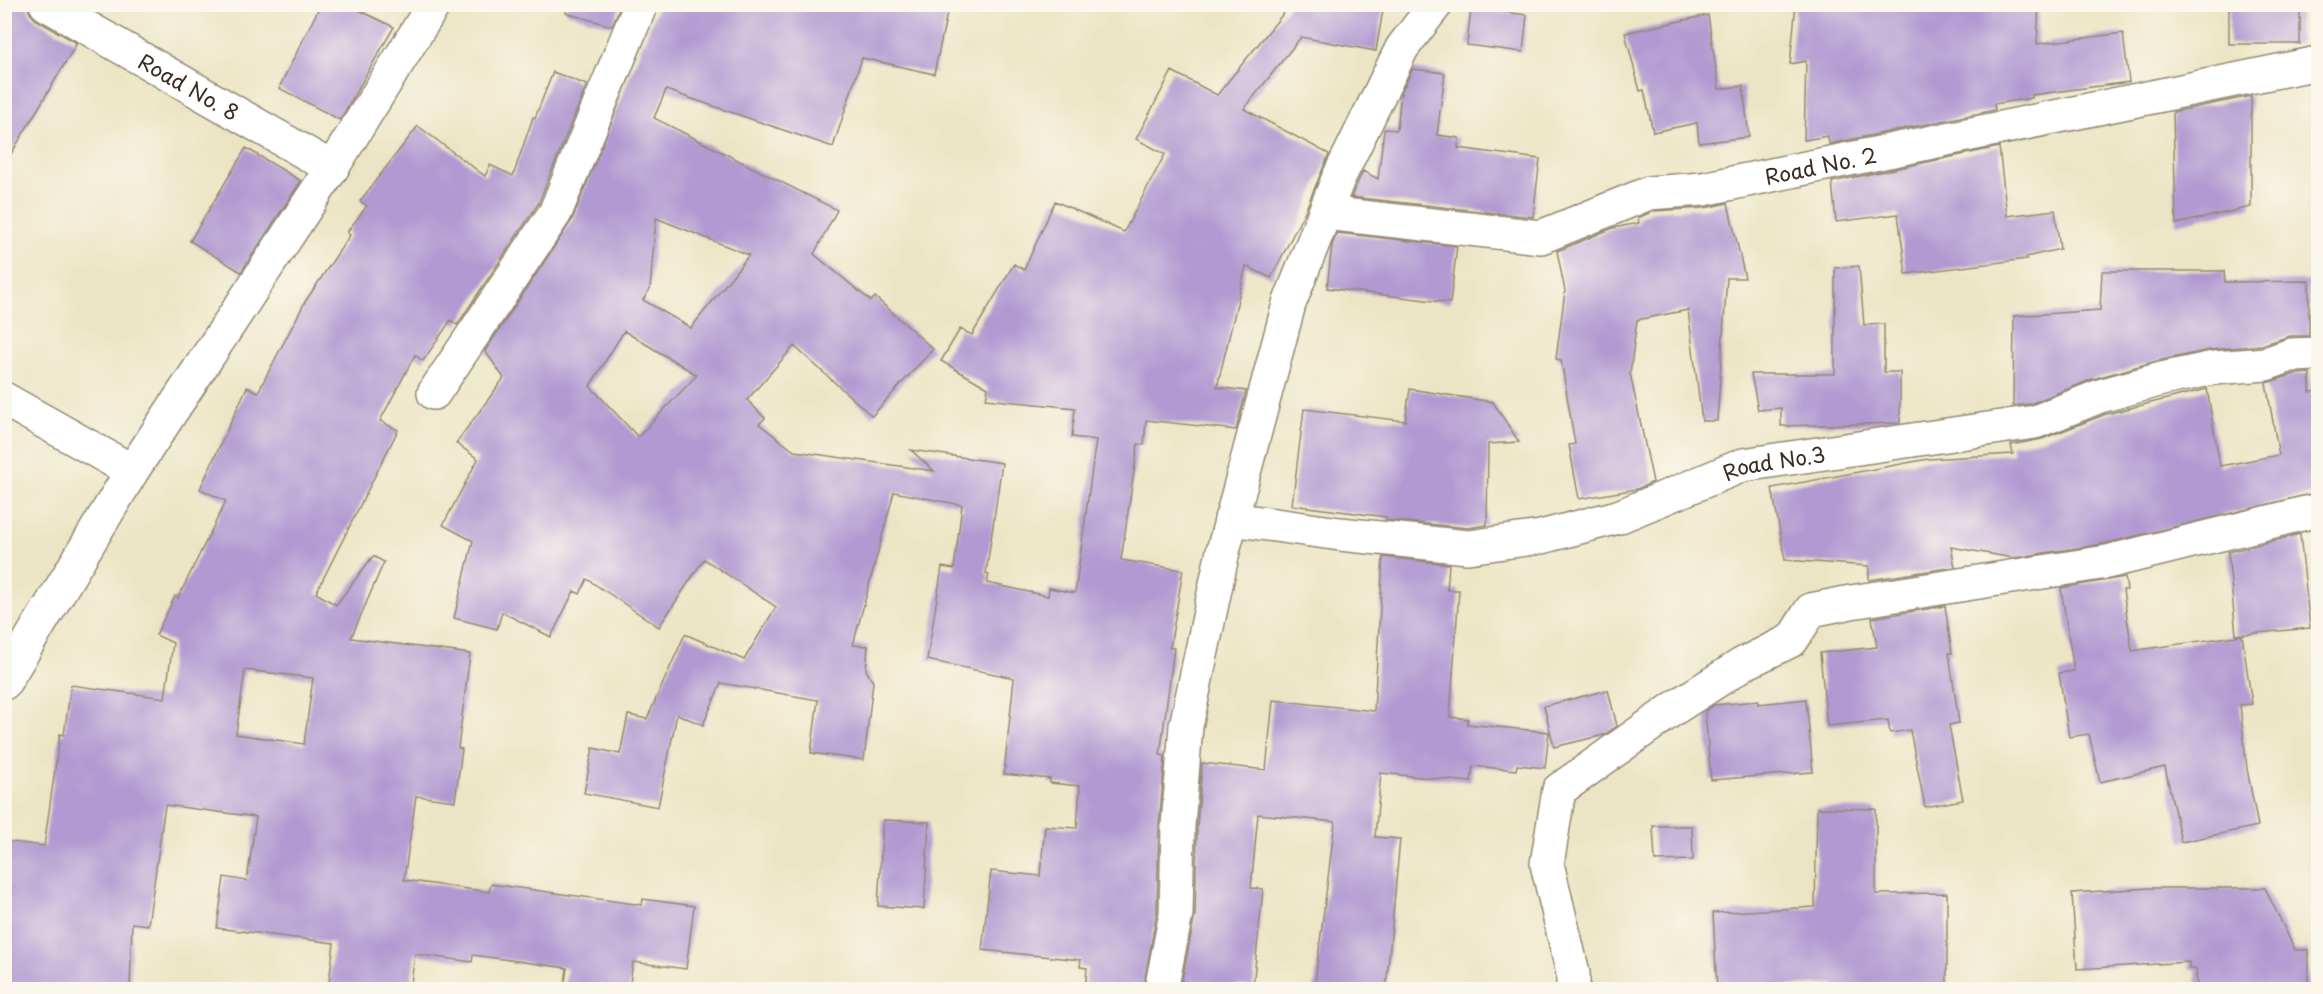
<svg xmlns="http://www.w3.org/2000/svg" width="2323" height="994" viewBox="0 0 2323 994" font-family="'Playpen Sans',sans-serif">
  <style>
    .building { fill: #b19ad1; fill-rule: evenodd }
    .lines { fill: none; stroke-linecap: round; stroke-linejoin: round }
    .street-casing { stroke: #948872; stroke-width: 36 }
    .street { stroke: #fff; stroke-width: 33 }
    .labels { text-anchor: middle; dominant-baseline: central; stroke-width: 4.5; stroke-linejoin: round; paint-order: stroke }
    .street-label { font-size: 21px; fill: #3b2a1e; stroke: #fbf7ec }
  </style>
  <rect width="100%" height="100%" fill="#fbf7ec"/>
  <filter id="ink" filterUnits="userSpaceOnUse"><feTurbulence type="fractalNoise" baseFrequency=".0167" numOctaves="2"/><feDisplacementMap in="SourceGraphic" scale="12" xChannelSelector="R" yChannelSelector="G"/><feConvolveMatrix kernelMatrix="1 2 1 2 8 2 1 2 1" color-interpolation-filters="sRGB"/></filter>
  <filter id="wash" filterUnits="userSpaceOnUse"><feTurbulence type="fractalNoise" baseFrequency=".008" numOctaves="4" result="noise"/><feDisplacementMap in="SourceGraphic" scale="24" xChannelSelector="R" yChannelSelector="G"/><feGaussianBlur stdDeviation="1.35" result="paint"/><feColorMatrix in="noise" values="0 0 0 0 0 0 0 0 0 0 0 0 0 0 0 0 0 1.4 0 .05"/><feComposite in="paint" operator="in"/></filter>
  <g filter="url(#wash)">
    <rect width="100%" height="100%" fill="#ece5c5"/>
    <g id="blocks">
      <!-- building -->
      <path class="building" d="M 12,4 L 27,4 L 30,13 L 36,20 L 77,43 L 4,166 L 4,17 Z
        M 321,4 L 346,4 L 394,27 L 340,120 L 279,88 Z
        M 567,4 L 621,4 L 612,26 L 566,13 Z
        M 659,4 L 949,4 L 934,74 L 862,58 L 833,147 L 666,90 L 654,118 L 837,210 L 814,254 L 871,301 L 875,297 L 933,349 L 872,416 L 794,346 L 747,400 L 765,418 L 759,424 L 794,451 L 934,471 L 911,450 L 1002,463 L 986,574 L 989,575 L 987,583 L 1048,596 L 1049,588 L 1075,593 L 1096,440 L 1072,437 L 1075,408 L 986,399 L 988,388 L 941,361 L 960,329 L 972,335 L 1014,264 L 1024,270 L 1055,201 L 1124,232 L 1165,154 L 1136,139 L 1172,71 L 1217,95 L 1291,4 L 1384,4 L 1376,51 L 1301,37 L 1244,109 L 1329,154 L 1305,211 L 1271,278 L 1246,266 L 1217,387 L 1246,391 L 1236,430 L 1146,420 L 1144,445 L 1138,444 L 1121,560 L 1183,570 L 1170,648 L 1174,648 L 1160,755 L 1165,756 L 1159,825 L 1157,912 L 1143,990 L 1085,990 L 1087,968 L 1080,967 L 1081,960 L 982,950 L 991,871 L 1040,876 L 1045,826 L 1077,828 L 1080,786 L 1050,783 L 1050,779 L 1004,774 L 1014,678 L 927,660 L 942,567 L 954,569 L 962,505 L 894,492 L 853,645 L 868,646 L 866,670 L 873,682 L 864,760 L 811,753 L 818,700 L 721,683 L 703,725 L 677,714 L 658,807 L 584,793 L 593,748 L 620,754 L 628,715 L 647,719 L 685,634 L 744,660 L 776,607 L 704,559 L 659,627 L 587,579 L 580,594 L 574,591 L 551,637 L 502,612 L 497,629 L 454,618 L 473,541 L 443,525 L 478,459 L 456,443 L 504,378 L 485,351 L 572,220 ZM 656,218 L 749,255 L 691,328 L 643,300 L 650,289 ZM 624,331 L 697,375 L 638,437 L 590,386 Z
        M 1796,4 L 2039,4 L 2037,44 L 2123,33 L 2129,82 L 2032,95 L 2032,98 L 1994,104 L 1995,110 L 1829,144 L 1828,136 L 1804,140 L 1806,61 L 1790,64 Z
        M 2229,4 L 2300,4 L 2300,44 L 2229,44 Z
        M 1471,8 L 1527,15 L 1523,52 L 1467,45 Z
        M 1708,15 L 1719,89 L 1743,86 L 1749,137 L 1699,143 L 1697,123 L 1653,132 L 1644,90 L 1640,91 L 1625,33 Z
        M 1413,69 L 1445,73 L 1437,135 L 1459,138 L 1458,148 L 1540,159 L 1533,217 L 1351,197 L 1363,171 L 1378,179 L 1384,129 L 1397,130 L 1401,92 Z
        M 553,72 L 587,85 L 538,204 L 457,325 L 451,320 L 423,361 L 415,355 L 380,421 L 398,430 L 316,593 L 336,605 L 373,556 L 384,562 L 351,638 L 470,654 L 458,748 L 462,749 L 455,801 L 416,796 L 404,880 L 489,892 L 491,884 L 642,905 L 643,899 L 694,906 L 686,969 L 633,962 L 629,990 L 564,990 L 567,968 L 473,955 L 472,962 L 415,954 L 410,990 L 328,990 L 334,943 L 217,928 L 224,877 L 247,881 L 256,817 L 165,805 L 148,925 L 132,923 L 130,990 L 4,990 L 4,841 L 44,846 L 60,734 L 64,735 L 71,685 L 165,698 L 173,643 L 156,635 L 175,596 L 178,598 L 226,501 L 200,489 L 247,387 L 258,392 L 305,302 L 350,235 L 347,232 L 367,206 L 360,201 L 418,126 L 485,176 L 490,165 L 513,176 L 533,117 L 535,118 ZM 245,670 L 313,678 L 304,744 L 236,734 Z
        M 2251,96 L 2251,207 L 2176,224 L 2173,112 Z
        M 1999,147 L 2007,216 L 2055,210 L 2060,249 L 2026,257 L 2027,259 L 1906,274 L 1898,214 L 1836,222 L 1832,182 Z
        M 246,148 L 301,181 L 241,272 L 190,241 Z
        M 1728,203 L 1745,278 L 1727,278 L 1717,421 L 1702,421 L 1688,310 L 1637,320 L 1630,373 L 1653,482 L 1637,489 L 1579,499 L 1569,445 L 1575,444 L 1561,360 L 1556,359 L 1565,291 L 1557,251 L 1613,228 L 1639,223 L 1638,218 L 1653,211 L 1705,208 Z
        M 1337,233 L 1457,246 L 1450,303 L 1327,288 L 1332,245 Z
        M 1859,266 L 1864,325 L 1884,324 L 1884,372 L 1900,372 L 1900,423 L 1781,426 L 1781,408 L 1758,410 L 1751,374 L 1835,374 L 1835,268 Z
        M 2102,271 L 2224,271 L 2225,282 L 2309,281 L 2309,336 L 2290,336 L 2262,345 L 2210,350 L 2157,361 L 2093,379 L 2030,404 L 2013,406 L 2014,316 L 2100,310 Z
        M 2310,373 L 2310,392 L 2319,391 L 2319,492 L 2103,544 L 2013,558 L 1951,547 L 1955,567 L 1869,580 L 1869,566 L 1785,560 L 1772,488 L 1928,459 L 2013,454 L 2011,445 L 2042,439 L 2106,414 L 2207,389 L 2220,466 L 2279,455 L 2266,383 L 2295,374 Z
        M 1410,389 L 1493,402 L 1519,442 L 1488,444 L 1487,525 L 1468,528 L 1386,520 L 1386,517 L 1292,505 L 1304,409 L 1405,421 Z
        M 2300,534 L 2310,628 L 2236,635 L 2228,552 Z
        M 1383,557 L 1449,564 L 1447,590 L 1459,590 L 1450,717 L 1468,719 L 1467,724 L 1549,732 L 1545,768 L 1517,765 L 1516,770 L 1473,766 L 1471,782 L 1381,773 L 1375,837 L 1400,839 L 1386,990 L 1314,990 L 1335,822 L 1258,814 L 1251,888 L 1263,889 L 1253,987 L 1214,984 L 1214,990 L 1180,990 L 1195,915 L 1197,827 L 1202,763 L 1266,770 L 1273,700 L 1374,711 Z
        M 2125,577 L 2127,590 L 2123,590 L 2132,651 L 2242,635 L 2252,704 L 2240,705 L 2247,769 L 2258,826 L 2181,842 L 2165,767 L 2100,782 L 2089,734 L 2069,737 L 2059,673 L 2074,671 L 2061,588 Z
        M 1945,606 L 1952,653 L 1949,653 L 1959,723 L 1949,725 L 1963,800 L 1925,807 L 1910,730 L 1890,733 L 1888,720 L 1827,726 L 1820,653 L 1877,647 L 1872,618 Z
        M 1608,690 L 1617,726 L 1604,735 L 1554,747 L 1544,706 Z
        M 1806,699 L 1813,772 L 1711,780 L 1705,711 L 1714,705 L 1758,701 L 1758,704 Z
        M 1817,808 L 1876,809 L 1876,894 L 1947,893 L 1947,990 L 1834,990 L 1834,984 L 1717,990 L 1713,913 L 1815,907 Z
        M 883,820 L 929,822 L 924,909 L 878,906 Z
        M 1653,826 L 1692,826 L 1693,860 L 1655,861 Z
        M 2150,888 L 2265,888 L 2295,950 L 2308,950 L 2308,990 L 2197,990 L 2196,969 L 2189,969 L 2189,962 L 2077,969 L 2072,893 Z"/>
    </g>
  </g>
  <g filter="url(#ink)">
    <use href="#blocks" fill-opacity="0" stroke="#948872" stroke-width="1.5"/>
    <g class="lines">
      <defs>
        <g id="street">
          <path id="s1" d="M 46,4 L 332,168"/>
          <path id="s2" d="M 1325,213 L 1541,237 L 1649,193 L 1703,189 L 2318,63"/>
          <path d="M 434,393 L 555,213 L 641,4"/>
          <path d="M 4,399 L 132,471"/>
          <path id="s3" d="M 1231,519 L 1340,534 L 1468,547 L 1541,537 L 1618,517 L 1743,465 L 2035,422 L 2100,396 L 2162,379 L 2214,368 L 2266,364 L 2291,355 L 2318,354"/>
          <path d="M 4,683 L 132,471 L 332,168 L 434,4"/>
          <path d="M 1161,990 L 1176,914 L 1178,826 L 1186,726 L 1223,551 L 1289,304 L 1338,179 L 1402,48 L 1436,4"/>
          <path d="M 1573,990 L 1573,973 L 1547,864 L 1559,790 L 1673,709 L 1743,664 L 1792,640 L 1811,610 L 1851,602 L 2107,562 L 2318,510"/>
        </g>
      </defs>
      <!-- street casing -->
      <use href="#street" class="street-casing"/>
      <!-- street -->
      <use href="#street" class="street"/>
    </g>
  </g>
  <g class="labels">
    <!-- street labels -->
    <g class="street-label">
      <text stroke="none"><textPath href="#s1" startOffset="165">Road No. 8</textPath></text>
      <text stroke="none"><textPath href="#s2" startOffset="508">Road No. 2</textPath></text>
      <text stroke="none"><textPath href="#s3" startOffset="558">Road No.3</textPath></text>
    </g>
  </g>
  <!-- margin -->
  <rect width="2323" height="994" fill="none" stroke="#fbf7ec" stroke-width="24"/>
</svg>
